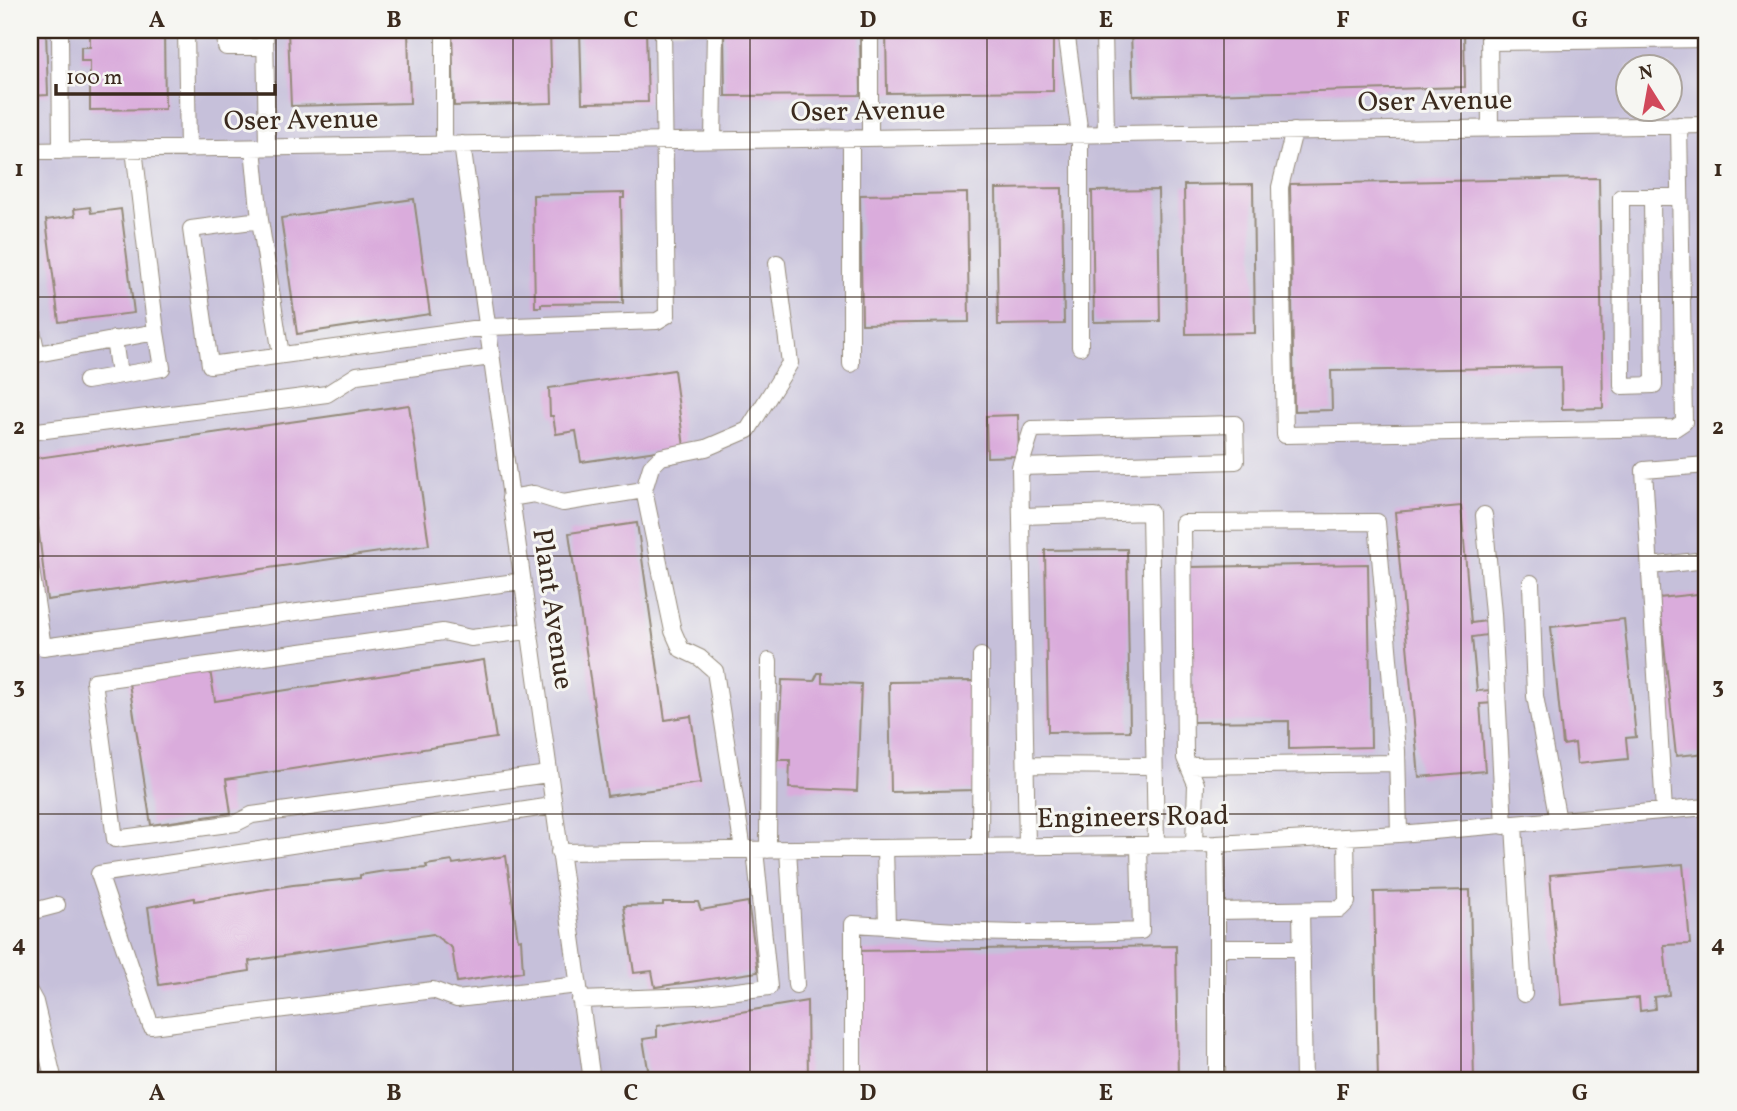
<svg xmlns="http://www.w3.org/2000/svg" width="1737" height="1111" viewBox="0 0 1737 1111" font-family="Vollkorn,serif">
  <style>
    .industrial { fill: #c6c0da; fill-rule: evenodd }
    .building { fill: #daacdc }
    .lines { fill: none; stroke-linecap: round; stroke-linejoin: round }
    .minor-casing { stroke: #948a7a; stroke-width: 18 }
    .minor { stroke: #fff; stroke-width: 16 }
    .grid { fill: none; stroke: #3b2a1e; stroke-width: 2; stroke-opacity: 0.55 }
    .labels { text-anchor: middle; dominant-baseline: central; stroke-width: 6; stroke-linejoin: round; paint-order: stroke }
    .street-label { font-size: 28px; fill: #3b2a1e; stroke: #f6f6f2 }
    .neatline { fill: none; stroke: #3b2a1e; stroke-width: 2.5 }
    .grid-label { font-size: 23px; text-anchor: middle; font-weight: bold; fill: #3b2a1e }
  </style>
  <rect width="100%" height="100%" fill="#f6f6f2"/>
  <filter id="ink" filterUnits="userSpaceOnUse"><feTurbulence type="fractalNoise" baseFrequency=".0143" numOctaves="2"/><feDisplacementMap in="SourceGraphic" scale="14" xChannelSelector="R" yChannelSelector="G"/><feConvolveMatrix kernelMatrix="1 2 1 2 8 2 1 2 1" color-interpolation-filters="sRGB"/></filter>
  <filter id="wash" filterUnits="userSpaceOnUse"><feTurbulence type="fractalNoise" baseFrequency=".00686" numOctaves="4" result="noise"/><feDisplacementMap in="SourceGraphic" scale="28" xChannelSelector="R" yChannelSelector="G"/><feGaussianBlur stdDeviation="1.57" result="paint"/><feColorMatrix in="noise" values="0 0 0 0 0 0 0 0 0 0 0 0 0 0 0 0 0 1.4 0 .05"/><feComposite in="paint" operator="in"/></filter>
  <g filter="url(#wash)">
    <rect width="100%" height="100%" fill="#eeead5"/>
    <!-- industrial -->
    <path class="industrial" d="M 30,30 L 1707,30 L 1707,1081 L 30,1081 ZM 1628,66 L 1670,66 L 1670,108 L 1628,108 Z"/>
    <g id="blocks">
      <!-- building -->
      <path class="building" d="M 30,30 L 46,30 L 48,95 L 30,96 Z
        M 90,30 L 164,30 L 165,109 L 90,110 L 90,61 L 81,61 L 81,47 L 90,47 Z
        M 288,30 L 408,30 L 410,103 L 291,106 Z
        M 452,30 L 550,30 L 552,103 L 454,106 Z
        M 580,30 L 646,30 L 648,102 L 582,103 Z
        M 724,30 L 860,30 L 861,95 L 725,96 Z
        M 886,30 L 1053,30 L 1053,91 L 887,93 Z
        M 1131,30 L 1464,30 L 1465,87 L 1133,96 Z
        M 1599,178 L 1603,408 L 1562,409 L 1561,367 L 1331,371 L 1332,410 L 1294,411 L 1290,184 Z
        M 1253,184 L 1255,333 L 1186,334 L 1184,185 Z
        M 1062,188 L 1064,324 L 998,325 L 996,189 Z
        M 1158,190 L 1160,321 L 1094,322 L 1092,191 Z
        M 624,193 L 624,198 L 621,198 L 623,303 L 541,304 L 541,307 L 535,307 L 533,195 Z
        M 967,193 L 969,322 L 862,324 L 860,195 Z
        M 414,199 L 430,314 L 297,334 L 281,218 Z
        M 90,207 L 91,213 L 121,209 L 134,313 L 59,322 L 46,220 L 75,216 L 74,209 Z
        M 674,370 L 684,447 L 581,462 L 576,431 L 556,434 L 553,416 L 550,416 L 549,388 Z
        M 409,405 L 429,545 L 47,600 L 30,459 Z
        M 1018,415 L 1019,456 L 987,457 L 986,416 Z
        M 1461,506 L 1471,623 L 1486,621 L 1487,635 L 1472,637 L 1477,691 L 1493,690 L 1494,703 L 1480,704 L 1485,771 L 1419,777 L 1395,512 Z
        M 637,523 L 665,720 L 691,716 L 701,783 L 607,796 L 569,533 Z
        M 1127,549 L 1130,731 L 1048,732 L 1045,550 Z
        M 1368,564 L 1371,747 L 1289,749 L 1289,721 L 1193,722 L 1190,567 Z
        M 1707,593 L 1707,753 L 1676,756 L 1659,598 Z
        M 1624,619 L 1636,737 L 1626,738 L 1628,759 L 1577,764 L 1575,743 L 1563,745 L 1551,627 Z
        M 484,660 L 496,738 L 226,779 L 231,813 L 151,825 L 129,683 L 210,670 L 215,701 Z
        M 818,673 L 822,673 L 822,682 L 861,684 L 857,791 L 789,788 L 790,760 L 778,760 L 782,680 L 814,681 Z
        M 973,681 L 975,790 L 891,792 L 889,682 Z
        M 506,856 L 518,940 L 521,939 L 523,972 L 457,982 L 452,948 L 433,934 L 249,961 L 250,971 L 159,985 L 148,907 L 194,898 L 194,901 L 293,885 L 360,878 L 360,875 L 385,871 L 427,868 L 426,865 L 452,861 L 453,864 Z
        M 1683,864 L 1690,944 L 1664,945 L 1669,995 L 1654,997 L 1655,1009 L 1640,1011 L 1639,998 L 1561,1005 L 1550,875 Z
        M 1470,890 L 1474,1081 L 1378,1081 L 1374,892 Z
        M 663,902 L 698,902 L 701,910 L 748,902 L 758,972 L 655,987 L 652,971 L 634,973 L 624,906 L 663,905 Z
        M 1176,946 L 1178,1081 L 855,1081 L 854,951 Z
        M 807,1001 L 808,1081 L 650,1081 L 643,1039 L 657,1037 L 657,1026 Z"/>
    </g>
  </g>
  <g filter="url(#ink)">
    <use href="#blocks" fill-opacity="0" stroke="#948a7a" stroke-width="2"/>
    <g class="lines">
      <defs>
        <path id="minor" d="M 60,30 L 61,151
          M 186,30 L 188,149
          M 225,30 L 226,47 L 265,47
          M 265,30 L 267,147
          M 444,30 L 444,145
          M 870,30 L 870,138
          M 1066,30 L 1080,135 L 1080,347
          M 1104,30 L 1106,134
          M 1489,30 L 1490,127
          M 1489,42 L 1707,39
          M 1294,131 L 1280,187 L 1285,435 L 1675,428 L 1684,422 L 1679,125
          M 713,140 L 715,30
          M 462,144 L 592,1081
          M 253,148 L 260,220 L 191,229 L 210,365 L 487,327 L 657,321 L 667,315 L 663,30
          M 30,151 L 1707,125
          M 1652,197 L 1654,385 L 1622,386 L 1621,197 L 1680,197
          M 260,220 L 281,355
          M 30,321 L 37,354 L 30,356
          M 114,339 L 119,375
          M 37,354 L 156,332 L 134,149
          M 851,364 L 851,138
          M 86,381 L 162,368 L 156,332
          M 30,432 L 327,394 L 357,375 L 491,357
          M 1020,467 L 1236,461 L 1235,424 L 1032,429 L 1020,467 L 1027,846
          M 644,490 L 651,467 L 661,457 L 706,448 L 748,430 L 790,363 L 777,263
          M 510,498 L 534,494 L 563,503 L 644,490 L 673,631 L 681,649 L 700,658 L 715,671 L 743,850
          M 1484,515 L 1493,614 L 1504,826
          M 1022,516 L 1150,512 L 1156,845
          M 30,563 L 43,647 L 522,581
          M 1650,566 L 1707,560
          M 1531,583 L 1535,696 L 1558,821
          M 528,631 L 471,638 L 443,632 L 94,681 L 115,839 L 236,823 L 252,815 L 548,774
          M 1026,765 L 1154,766
          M 1189,766 L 1397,763
          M 552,806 L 99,874 L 151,1026 L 433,990 L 457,999 L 578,985
          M 1664,811 L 1644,470 L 1707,465
          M 1514,825 L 1524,994
          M 1194,844 L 1196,784 L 1185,758 L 1183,523 L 1377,522 L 1397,751 L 1399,834
          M 1216,844 L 1217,911 L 1340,909 L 1347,902 L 1346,837
          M 980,847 L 981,656
          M 788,849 L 796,985
          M 768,850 L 769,661
          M 559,852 L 1216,844 L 1399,834 L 1707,807
          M 1301,910 L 1304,1081
          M 30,912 L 57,905
          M 887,926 C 972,934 1056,935 1141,931 L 1139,845
          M 1217,948 L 1302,948
          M 30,993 L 35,1002 L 54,1081
          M 580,1000 L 696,996 L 769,987 L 755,850
          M 853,1081 L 853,924 L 887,926 L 885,848
          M 1217,1081 L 1217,911"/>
      </defs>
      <!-- minor casing -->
      <use href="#minor" class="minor-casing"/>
      <!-- minor -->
      <use href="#minor" class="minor"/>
    </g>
  </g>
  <!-- grid -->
  <path class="grid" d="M 276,30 L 276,1081M 513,30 L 513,1081M 750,30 L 750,1081M 987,30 L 987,1081M 1224,30 L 1224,1081M 1461,30 L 1461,1081M 30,297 L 1707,297M 30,556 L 1707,556M 30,814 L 1707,814"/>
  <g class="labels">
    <!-- street labels -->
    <g class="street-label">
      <text transform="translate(1435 102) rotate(-1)">Oser Avenue</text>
      <text transform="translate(868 112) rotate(-1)">Oser Avenue</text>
      <text transform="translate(301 121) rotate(-1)">Oser Avenue</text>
      <text transform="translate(552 609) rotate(82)">Plant Avenue</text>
      <text transform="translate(1133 818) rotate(-1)">Engineers Road</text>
    </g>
  </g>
  <!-- margin -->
  <rect width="1737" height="1111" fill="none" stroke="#f6f6f2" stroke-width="77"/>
  <!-- north arrow -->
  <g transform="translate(1649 88) rotate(349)"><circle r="33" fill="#f6f6f2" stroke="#aba49d" stroke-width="2"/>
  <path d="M0-5L12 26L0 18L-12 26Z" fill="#d1495b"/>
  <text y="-10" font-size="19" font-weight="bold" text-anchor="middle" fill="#3b2a1e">N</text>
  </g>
  <!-- scale -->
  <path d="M56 84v10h219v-10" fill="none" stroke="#3b2a1e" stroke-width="3.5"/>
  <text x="66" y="84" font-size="21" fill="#3b2a1e" stroke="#f6f6f2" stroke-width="5" paint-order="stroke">100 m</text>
  <rect x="38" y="38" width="1660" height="1034" class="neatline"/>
  <g class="grid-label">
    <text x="157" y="27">A</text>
    <text x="394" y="27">B</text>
    <text x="631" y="27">C</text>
    <text x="868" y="27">D</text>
    <text x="1106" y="27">E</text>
    <text x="1343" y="27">F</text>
    <text x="1580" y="27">G</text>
    <text x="19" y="176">1</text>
    <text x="1718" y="176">1</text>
    <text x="19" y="434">2</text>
    <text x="1718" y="434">2</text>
    <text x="19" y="693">3</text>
    <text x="1718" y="693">3</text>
    <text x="19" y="951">4</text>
    <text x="1718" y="951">4</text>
    <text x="157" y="1100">A</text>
    <text x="394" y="1100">B</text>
    <text x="631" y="1100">C</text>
    <text x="868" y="1100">D</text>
    <text x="1106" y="1100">E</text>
    <text x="1343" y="1100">F</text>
    <text x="1580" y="1100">G</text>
  </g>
</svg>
